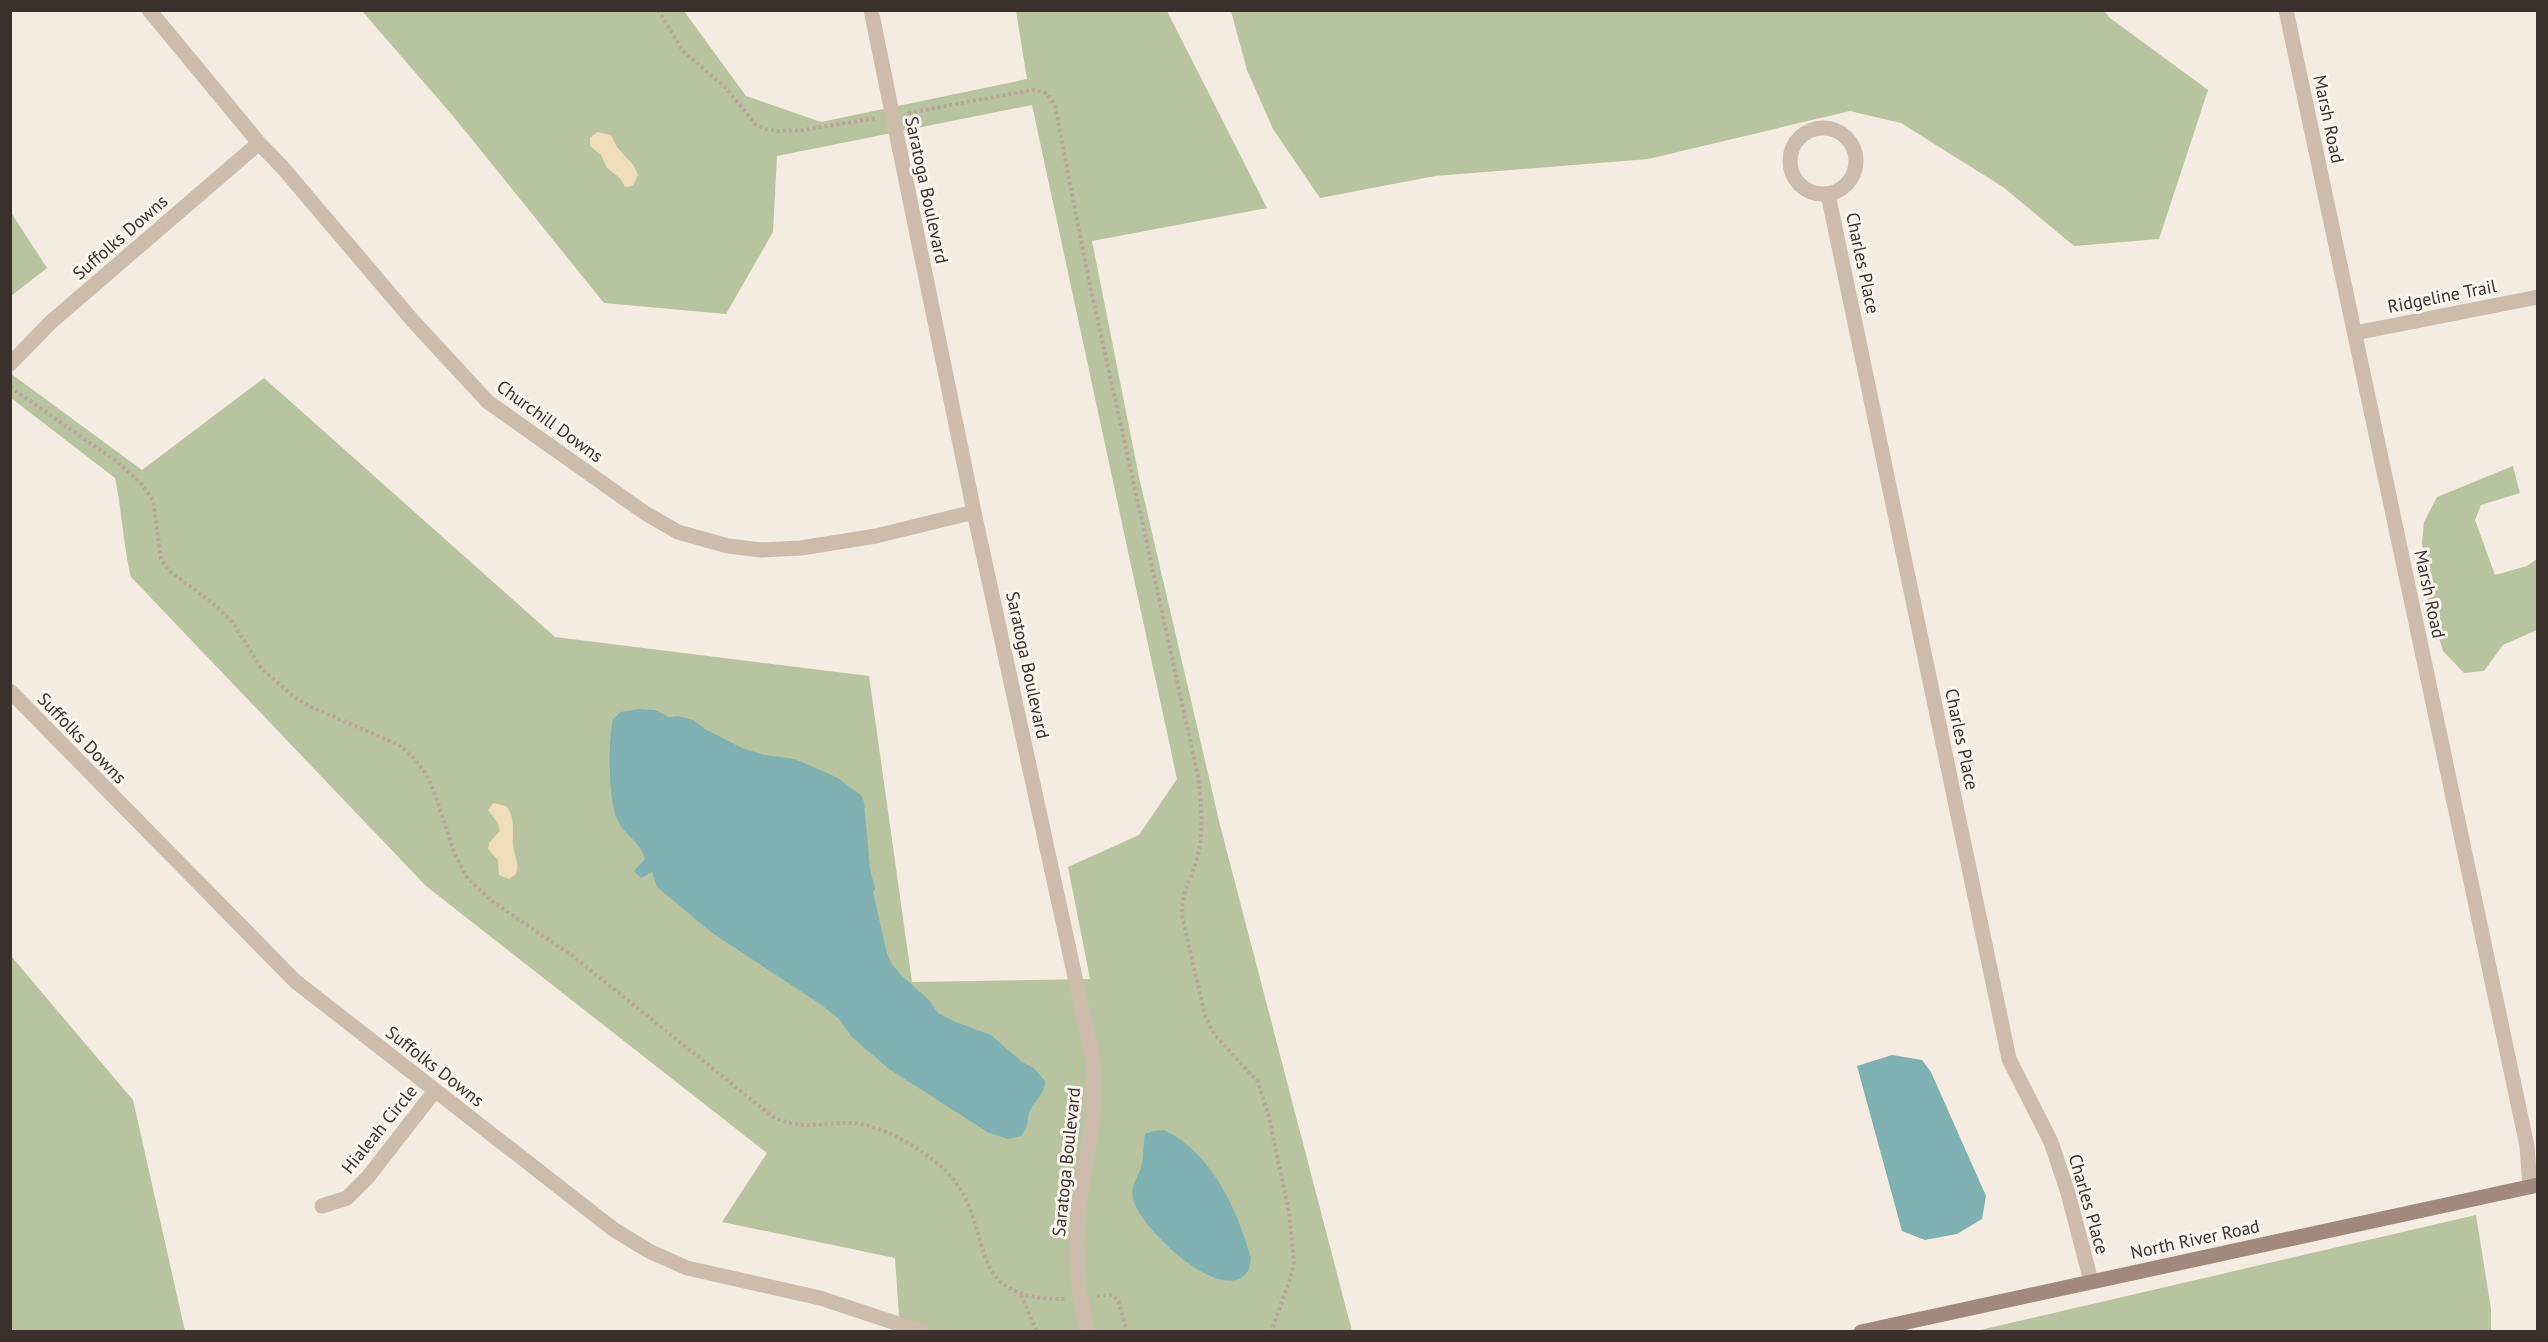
<svg xmlns="http://www.w3.org/2000/svg" width="2548" height="1342" viewBox="0 0 2548 1342" font-family="'PT Sans',sans-serif">
  <style>
    .green { fill: #b8c4a0 }
    .sand { fill: #efdcb8 }
    .water { fill: #7fb0b2 }
    .lines { fill: none; stroke-linecap: round; stroke-linejoin: round }
    .path { stroke: #b9a596; stroke-width: 4; stroke-dasharray: 3 3; stroke-linecap: butt }
    .street { stroke: #cdbbac; stroke-width: 15 }
    .secondary { stroke: #a18a7d; stroke-width: 15 }
    .labels { text-anchor: middle; dominant-baseline: central; stroke-width: 6; stroke-linejoin: round; paint-order: stroke }
    .street-label { font-size: 18px; fill: #3b302b; stroke: #fbf5ee }
  </style>
  <rect width="100%" height="100%" fill="#f4ebe1"/>
  <!-- green -->
  <path class="green" d="M 362,11 L 684,11 L 746,96 L 821,122 L 1027,79 L 1016,11 L 1167,11 L 1267,208 L 1092,241 L 1139,477 L 1220,825 L 1352,1331 L 900,1331 L 895,1258 L 722,1222 L 767,1153 L 426,886 L 131,577 C 123,544 122,511 115,478 L 11,398 L 10,373 L 142,470 L 264,378 L 555,637 L 869,676 L 912,982 L 1090,979 L 1068,867 L 1139,835 L 1177,779 L 1032,105 L 777,156 L 773,232 L 726,314 L 604,303 L 453,116 Z
    M 1231,11 L 2104,11 L 2110,18 L 2208,90 L 2159,239 L 2074,246 L 2003,187 L 1901,123 L 1850,111 L 1648,159 L 1435,176 L 1320,198 L 1273,129 L 1247,70 Z
    M 10,211 L 47,268 L 11,296 L 10,296 Z
    M 2513,466 L 2520,493 L 2481,505 L 2475,520 L 2495,575 L 2527,566 L 2537,559 L 2537,630 L 2503,645 L 2484,671 L 2464,673 L 2443,651 L 2428,603 L 2422,542 L 2424,522 L 2437,497 Z
    M 11,956 L 133,1100 L 185,1331 L 11,1331 Z
    M 2476,1215 L 2491,1309 L 2491,1331 L 1976,1331 Z"/>
  <!-- sand -->
  <path class="sand" d="M 597,132 L 611,135 L 617,147 L 634,166 L 638,175 L 633,186 L 625,187 L 620,178 L 607,168 L 601,155 L 590,146 L 590,138 Z
    M 493,803 L 506,806 C 516,818 512,831 513,845 C 514,856 520,863 516,874 L 509,879 L 499,875 L 498,860 L 488,849 L 489,843 L 500,831 L 498,823 L 488,810 Z"/>
  <!-- water -->
  <path class="water" d="M 638,709 L 655,710 L 669,717 L 678,716 L 693,720 L 705,729 L 742,748 L 764,755 L 795,759 L 836,777 L 861,795 L 864,802 L 870,869 L 875,889 L 873,892 L 887,954 L 892,964 L 900,974 L 929,1000 L 938,1013 L 953,1021 L 991,1035 L 1022,1062 L 1034,1068 L 1045,1081 C 1045,1095 1034,1100 1029,1113 C 1026,1123 1030,1124 1021,1136 L 1008,1139 L 989,1133 L 889,1069 L 852,1037 L 839,1019 L 823,1006 L 711,932 L 657,887 L 652,872 L 641,878 L 634,871 L 645,859 C 641,842 625,836 618,821 C 608,804 608,738 613,719 L 621,712 Z
    M 1892,1055 L 1922,1060 L 1931,1072 L 1986,1196 L 1982,1219 L 1957,1234 L 1925,1240 L 1902,1231 L 1857,1066 Z
    M 1164,1130 C 1212,1153 1237,1209 1251,1258 C 1250,1267 1249,1273 1241,1278 C 1211,1295 1143,1229 1134,1202 C 1129,1188 1137,1180 1141,1167 C 1144,1156 1143,1145 1145,1134 L 1153,1131 Z"/>
  <g class="lines">
    <!-- path -->
    <path class="path" d="M 658,10 L 683,51 L 726,88 L 755,124 L 766,129 L 779,131 L 803,130 L 877,118
      M 908,113 L 1032,90 L 1047,93 L 1055,106 L 1088,276 L 1198,776 C 1201,804 1205,834 1196,861 C 1190,883 1182,890 1182,915 L 1205,1016 L 1214,1034 L 1258,1082 L 1269,1117 L 1280,1170 L 1289,1212 L 1294,1262 L 1290,1279 L 1271,1332
      M 10,387 L 116,461 L 140,482 L 153,500 L 161,559 L 168,570 L 210,601 L 233,623 L 261,668 L 293,696 L 309,706 L 399,745 L 414,758 L 425,772 L 436,797 L 455,855 L 468,879 L 493,902 L 574,957 L 773,1117 C 800,1130 821,1123 849,1123 C 879,1123 920,1148 942,1167 C 1002,1222 953,1300 1065,1299
      M 1021,1295 L 1037,1332
      M 1097,1296 L 1112,1295 L 1118,1300 L 1127,1332"/>
    <!-- street -->
    <path class="street" d="M 149,10 L 259,143 L 283,168 L 413,321 L 488,402 L 645,513 L 678,532 L 728,546 L 761,550 L 801,548 L 876,536 L 974,512
      M 871,10 L 974,512 L 1093,1060 L 1093,1117 L 1079,1205 L 1077,1248 L 1079,1288 L 1087,1332
      M 2286,10 L 2527,1146 L 2530,1187
      M1790 161a33 33 0 1 1 66 0a33 33 0 1 1-66 0Z
      M 1828,194 L 2009,1059 L 2051,1142 L 2068,1193 L 2091,1281
      M 2355,333 L 2538,297
      M 10,364 L 51,322 L 259,143
      M 10,691 L 295,981 L 613,1229 L 649,1251 L 687,1268 L 820,1298 L 923,1332
      M 322,1206 L 347,1198 L 368,1177 L 434,1092"/>
    <!-- secondary -->
    <path class="secondary" d="M 1861,1332 L 2538,1185"/>
  </g>
  <g class="labels">
    <!-- street labels -->
    <g class="street-label">
      <text transform="translate(2329 119) rotate(78)">Marsh Road</text>
      <text transform="translate(927 190) rotate(78)">Saratoga Boulevard</text>
      <text transform="translate(120 237) rotate(-41)">Suffolks Downs</text>
      <text transform="translate(1863 263) rotate(78)">Charles Place</text>
      <text transform="translate(2442 296) rotate(-11)">Ridgeline Trail</text>
      <text transform="translate(550 421) rotate(36)">Churchill Downs</text>
      <text transform="translate(2430 594) rotate(78)">Marsh Road</text>
      <text transform="translate(1028 665) rotate(78)">Saratoga Boulevard</text>
      <text transform="translate(82 738) rotate(46)">Suffolks Downs</text>
      <text transform="translate(1962 739) rotate(78)">Charles Place</text>
      <text transform="translate(435 1066) rotate(38)">Suffolks Downs</text>
      <text transform="translate(379 1129) rotate(-51)">Hialeah Circle</text>
      <text transform="translate(1066 1162) rotate(-84)">Saratoga Boulevard</text>
      <text transform="translate(2089 1204) rotate(74)">Charles Place</text>
      <text transform="translate(2195 1239) rotate(-12)">North River Road</text>
    </g>
  </g>
  <!-- border -->
  <rect width="2548" height="1342" fill="none" stroke="#3b302b" stroke-width="24"/>
</svg>
